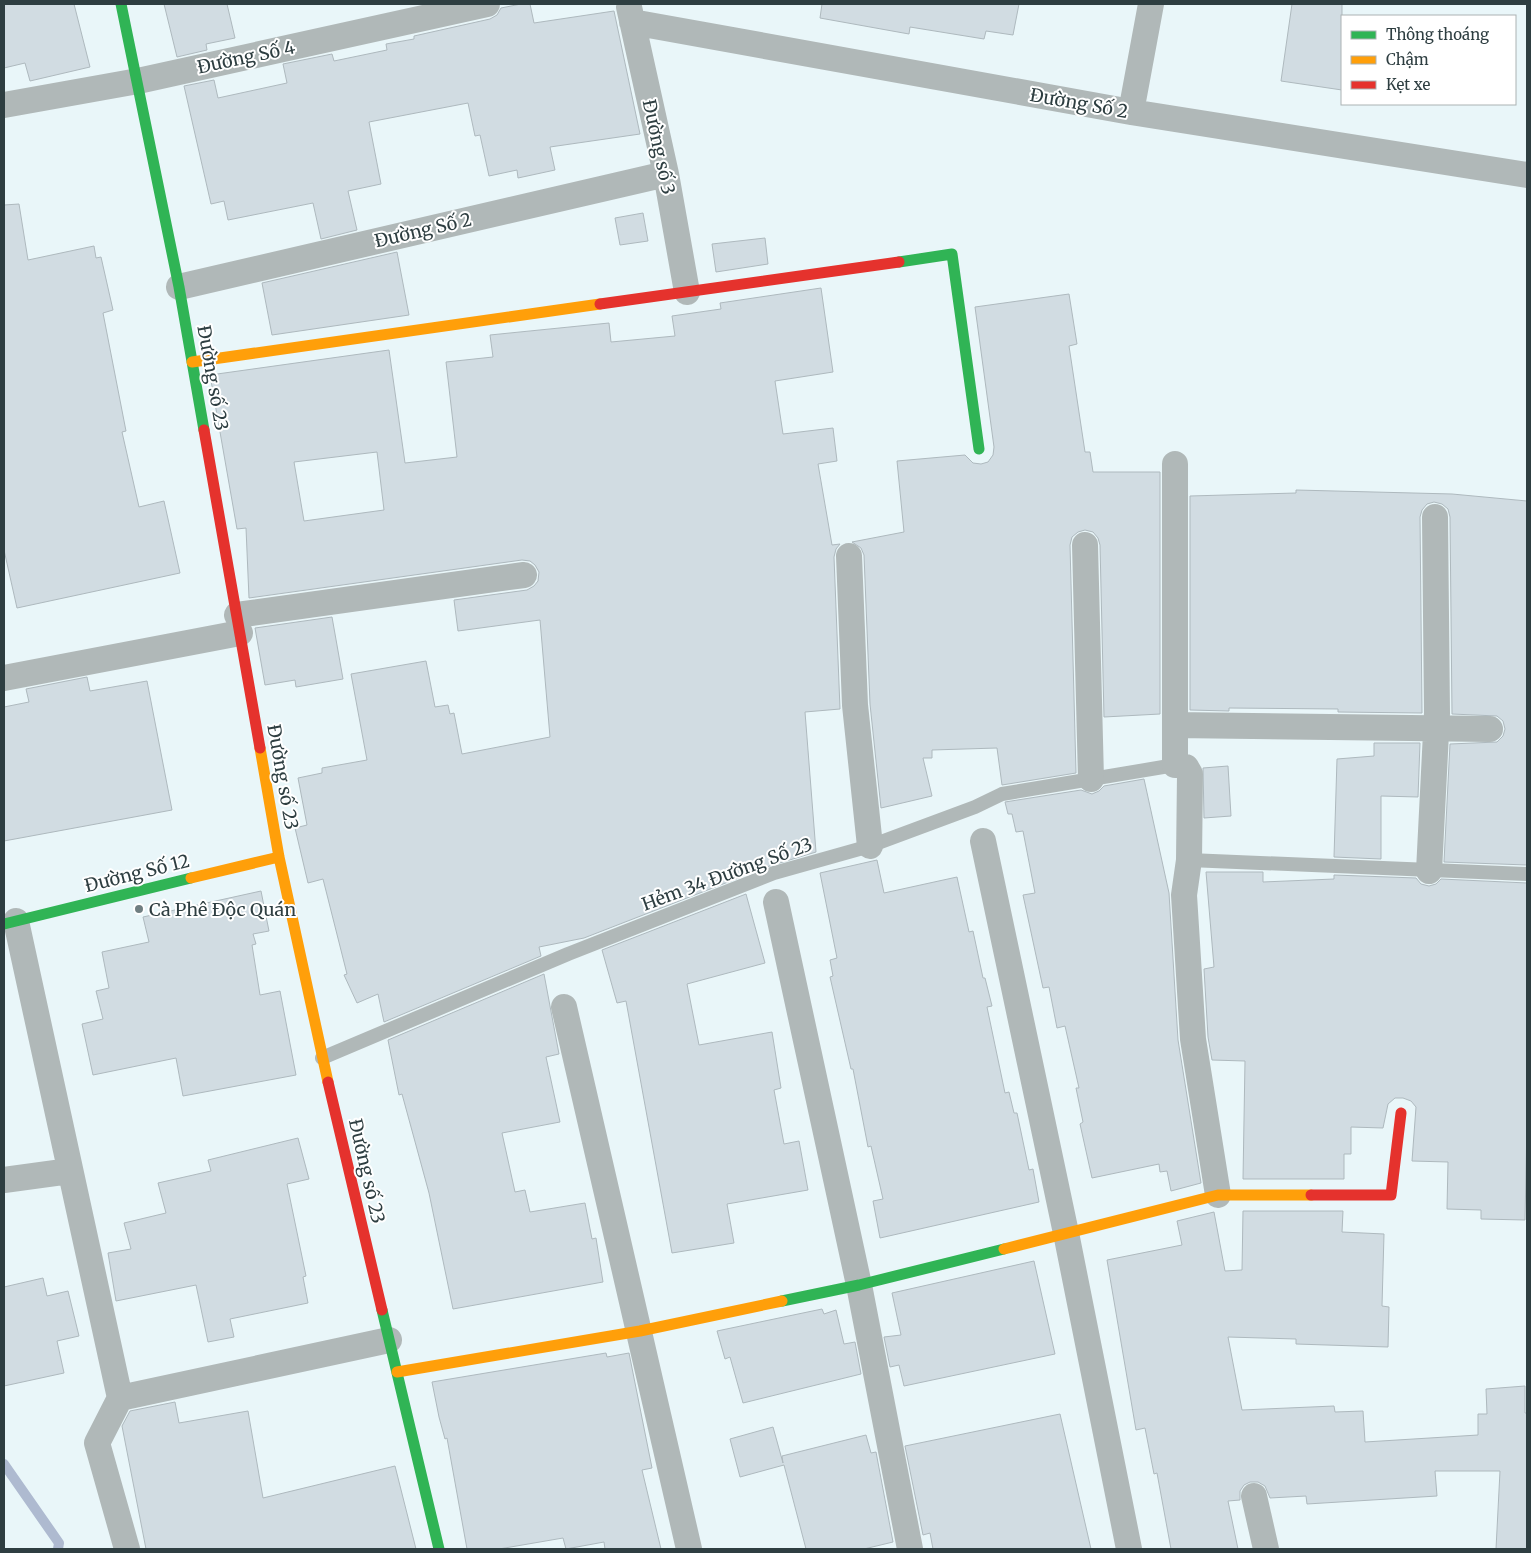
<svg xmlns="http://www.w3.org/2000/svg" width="1531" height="1553" viewBox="0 0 1531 1553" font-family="Merriweather,serif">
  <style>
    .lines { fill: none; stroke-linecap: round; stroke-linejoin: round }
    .stream { stroke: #aebad0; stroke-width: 10 }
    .building { fill: #d1dce2; stroke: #aeb9be; fill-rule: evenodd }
    .lane { stroke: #b0b8b8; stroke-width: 14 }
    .street { stroke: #b0b8b8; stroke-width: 26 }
    .fast { stroke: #30b455; stroke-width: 11 }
    .slow { stroke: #ff9f0a; stroke-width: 11 }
    .jam { stroke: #e5322d; stroke-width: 11 }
    .poi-dot { fill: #6f7e81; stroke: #fff; stroke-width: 2 }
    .labels { text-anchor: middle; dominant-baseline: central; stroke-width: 4; stroke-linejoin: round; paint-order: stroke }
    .street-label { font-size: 18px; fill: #2e3e41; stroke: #fff }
    .poi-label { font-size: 18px; fill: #2e3e41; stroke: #fff; text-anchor: start }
  </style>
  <rect width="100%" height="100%" fill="#e9f6f9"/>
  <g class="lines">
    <!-- stream -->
    <path class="stream" d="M 4,1464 L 59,1543 L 58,1549"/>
  </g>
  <!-- building -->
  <path class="building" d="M 4,4 L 74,4 L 90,67 L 30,81 L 25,63 L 4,68 Z
    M 164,4 L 227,4 L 235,38 L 206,44 L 207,50 L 177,57 Z
    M 521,4 L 530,4 L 534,23 L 614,11 L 640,134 L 550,147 L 555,170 L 518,178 L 517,170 L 489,176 L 480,135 L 475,136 L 468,103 L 369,122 L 381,184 L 348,191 L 357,230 L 321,239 L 313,203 L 228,220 L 224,201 L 211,204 L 184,86 L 214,80 L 218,98 L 287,83 L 283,64 L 332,54 L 334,61 L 387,50 L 386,44 L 414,39 L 414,36 L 490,19 L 497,15 L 501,8 Z
    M 822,4 L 1019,4 L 1013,35 L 986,31 L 984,39 L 910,27 L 909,34 L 820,18 Z
    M 1292,4 L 1342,4 L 1342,90 L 1281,81 Z
    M 19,204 L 28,260 L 94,246 L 96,258 L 101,257 L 113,310 L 103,313 L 126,431 L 122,432 L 139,507 L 164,501 L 180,573 L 17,608 L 4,550 L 4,205 Z
    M 643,213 L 648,241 L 620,245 L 615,218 Z
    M 765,238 L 768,264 L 716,272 L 712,244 Z
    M 397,252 L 409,315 L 272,335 L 262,283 Z
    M 821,288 L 833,372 L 775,381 L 783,434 L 833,428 L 837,461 L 818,464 L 832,545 L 840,544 L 836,549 L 834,557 L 840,709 L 805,712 L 816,852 L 740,875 L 741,877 L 584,938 L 539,947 L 541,956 L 384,1022 L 378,994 L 357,1003 L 344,975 L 347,974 L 323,879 L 308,883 L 295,828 L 307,825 L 298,778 L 322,773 L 322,768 L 367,760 L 351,674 L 426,661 L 435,707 L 448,705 L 450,714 L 454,713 L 462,754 L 550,737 L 540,620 L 458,631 L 454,600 L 527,590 L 534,586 L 538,581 L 539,572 L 535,565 L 530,561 L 522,560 L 249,598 L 246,528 L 237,529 L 210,375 L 389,350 L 405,463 L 457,457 L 446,362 L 493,357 L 490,335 L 609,323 L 611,342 L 675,336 L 672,316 L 721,309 L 720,303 ZM 377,452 L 384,510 L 304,521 L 294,462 Z
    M 1069,294 L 1077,344 L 1069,346 L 1085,452 L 1090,452 L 1093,472 L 1160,472 L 1160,714 L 1104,717 L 1100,545 L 1098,538 L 1093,532 L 1085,530 L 1078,532 L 1072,537 L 1070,545 L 1076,773 L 1002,785 L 997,748 L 932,750 L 932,758 L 923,758 L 932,796 L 881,808 L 870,704 L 864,555 L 861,548 L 852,542 L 904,532 L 897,461 L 965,455 L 973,463 L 981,464 L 988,462 L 993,455 L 994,447 L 975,307 Z
    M 1296,490 L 1452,494 L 1527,501 L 1527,865 L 1444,862 L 1450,744 L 1497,742 L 1503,736 L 1505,729 L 1503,721 L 1497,716 L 1452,714 L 1450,517 L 1448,509 L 1442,504 L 1434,502 L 1427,504 L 1422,510 L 1420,517 L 1422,713 L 1338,712 L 1338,709 L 1229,708 L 1229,711 L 1190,710 L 1190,496 L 1296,493 Z
    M 332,617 L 343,679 L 296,687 L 295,680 L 265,685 L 255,628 Z
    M 87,677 L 90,691 L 147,681 L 172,810 L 4,841 L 4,707 L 29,702 L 26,689 Z
    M 1374,743 L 1420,743 L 1418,797 L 1381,796 L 1381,859 L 1334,857 L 1337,759 L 1374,756 Z
    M 1228,766 L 1231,816 L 1204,818 L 1203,768 Z
    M 1144,779 L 1169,893 L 1178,1040 L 1201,1183 L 1171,1191 L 1167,1171 L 1160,1172 L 1159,1164 L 1092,1178 L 1080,1124 L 1083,1122 L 1076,1088 L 1079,1088 L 1065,1026 L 1057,1028 L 1049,987 L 1043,988 L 1023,895 L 1035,893 L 1023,831 L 1016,832 L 1012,814 L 1008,814 L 1005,802 L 1081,790 L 1092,794 L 1099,791 L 1104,786 Z
    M 877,860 L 884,893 L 957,877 L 969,932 L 973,931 L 983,978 L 985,978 L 992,1006 L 987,1007 L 1005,1093 L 1009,1092 L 1014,1113 L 1017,1113 L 1029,1170 L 1033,1169 L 1039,1202 L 880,1238 L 873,1201 L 883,1199 L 871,1146 L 868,1147 L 853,1069 L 851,1069 L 830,977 L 833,976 L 830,960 L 837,958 L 820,873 Z
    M 1206,872 L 1263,872 L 1263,882 L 1334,879 L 1334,875 L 1416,878 L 1421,884 L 1429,886 L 1436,884 L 1441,879 L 1527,883 L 1527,1123 L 1525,1220 L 1481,1219 L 1481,1210 L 1447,1209 L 1448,1162 L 1412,1161 L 1416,1107 L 1411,1101 L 1403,1098 L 1395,1098 L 1388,1104 L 1383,1128 L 1351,1127 L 1351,1154 L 1344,1154 L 1344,1179 L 1243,1179 L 1245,1061 L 1212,1060 L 1208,1037 L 1204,969 L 1214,967 Z
    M 261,891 L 269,931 L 253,934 L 256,944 L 252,945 L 260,995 L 280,991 L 296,1075 L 183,1096 L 176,1058 L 93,1075 L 82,1024 L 103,1019 L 96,991 L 109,988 L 102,952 L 149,942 L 143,917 Z
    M 746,894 L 765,963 L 687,984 L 699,1045 L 772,1032 L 781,1088 L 774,1090 L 784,1144 L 799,1141 L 808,1190 L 727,1204 L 734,1243 L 672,1253 L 626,1001 L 617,1003 L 602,950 Z
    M 544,974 L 559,1054 L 546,1057 L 560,1122 L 502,1133 L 515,1192 L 525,1190 L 530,1212 L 585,1203 L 592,1239 L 596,1238 L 603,1282 L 453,1309 L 429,1193 L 402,1094 L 399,1095 L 388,1040 Z
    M 298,1138 L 309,1179 L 287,1184 L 306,1276 L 303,1277 L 308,1303 L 230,1319 L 234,1337 L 208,1342 L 196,1285 L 116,1301 L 108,1253 L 131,1249 L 124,1223 L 166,1213 L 158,1183 L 211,1171 L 208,1160 Z
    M 1243,1211 L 1343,1211 L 1342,1232 L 1384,1234 L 1382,1306 L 1389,1307 L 1388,1347 L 1296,1344 L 1296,1339 L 1228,1337 L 1242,1410 L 1334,1406 L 1335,1412 L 1363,1411 L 1365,1442 L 1478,1435 L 1478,1414 L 1487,1414 L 1486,1389 L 1525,1386 L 1525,1413 L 1527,1413 L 1527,1549 L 1496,1549 L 1500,1471 L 1435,1471 L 1437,1496 L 1307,1504 L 1306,1496 L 1270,1498 L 1265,1486 L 1258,1482 L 1250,1482 L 1244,1485 L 1240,1491 L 1240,1500 L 1228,1501 L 1238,1549 L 1171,1549 L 1157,1473 L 1154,1474 L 1145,1428 L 1136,1430 L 1107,1260 L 1182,1245 L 1177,1221 L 1214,1212 L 1225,1271 L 1242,1270 Z
    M 1034,1261 L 1055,1354 L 904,1386 L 899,1365 L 890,1367 L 884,1337 L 901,1335 L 892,1293 Z
    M 43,1278 L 47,1296 L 68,1291 L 79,1336 L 57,1341 L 64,1373 L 4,1386 L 4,1287 Z
    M 822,1309 L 824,1314 L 836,1310 L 844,1344 L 855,1342 L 861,1374 L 743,1403 L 730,1357 L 725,1359 L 717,1331 Z
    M 606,1353 L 607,1357 L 629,1353 L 652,1468 L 642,1470 L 661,1549 L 605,1549 L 604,1542 L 566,1549 L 563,1538 L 499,1549 L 467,1549 L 447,1438 L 445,1439 L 439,1417 L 432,1382 Z
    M 175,1402 L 179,1423 L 248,1411 L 263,1498 L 395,1466 L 416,1549 L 146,1549 L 122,1426 L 130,1411 Z
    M 1060,1414 L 1091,1549 L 933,1549 L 930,1533 L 923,1535 L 905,1446 Z
    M 773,1427 L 783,1463 L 782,1456 L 866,1435 L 871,1453 L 876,1452 L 893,1542 L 864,1549 L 806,1549 L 784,1465 L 740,1477 L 730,1439 Z"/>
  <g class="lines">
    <!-- lane -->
    <path class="lane" d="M 1189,860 L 1527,874
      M 322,1058 L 568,954 L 774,873 L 870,846 L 975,807 L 1002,794 L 1175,765 L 1181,766"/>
    <!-- street -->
    <path class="street" d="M 629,7 L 666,174 L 687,292
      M 632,22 L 1131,112 L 1527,175
      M 4,105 L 138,81 L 487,4
      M 1131,112 L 1151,4
      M 179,287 L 666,174
      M 1085,545 L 1091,779
      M 849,556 L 855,705 L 870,846
      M 237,615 L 524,575
      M 4,678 L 240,633
      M 1175,725 L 1490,729
      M 1175,765 L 1175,464
      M 1186,767 L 1190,774 L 1189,860 L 1184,895 L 1193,1039 L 1218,1195
      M 983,841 L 1066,1233 L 1129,1549
      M 1429,871 L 1437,713 L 1435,517
      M 776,902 L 859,1285 L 910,1549
      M 16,921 L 120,1398 L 97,1443 L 127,1549
      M 564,1007 L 689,1549
      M 4,1180 L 70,1171
      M 120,1398 L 389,1340
      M 1254,1496 L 1266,1549"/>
    <!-- fast -->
    <path class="fast" d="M 121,4 L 179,287 L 204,430
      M 899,262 L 952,254 L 979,449
      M 4,924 L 191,878
      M 782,1301 L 859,1285 L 1004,1249
      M 382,1310 L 439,1549"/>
    <!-- slow -->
    <path class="slow" d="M 192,362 L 600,304
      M 260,748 L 279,857 L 328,1082
      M 191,878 L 279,857
      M 1004,1249 L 1218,1195 L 1311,1195
      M 397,1372 L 640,1331 L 782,1301"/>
    <!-- jam -->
    <path class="jam" d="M 600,304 L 899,262
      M 204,430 L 260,748
      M 328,1082 L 382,1310
      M 1311,1195 L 1391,1195 L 1401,1113"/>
  </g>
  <!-- markers -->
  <circle class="poi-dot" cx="139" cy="909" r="5"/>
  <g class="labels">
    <!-- street labels -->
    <g class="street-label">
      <text transform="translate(246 57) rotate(-12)">Đường Số 4</text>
      <text transform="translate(1079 103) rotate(10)">Đường Số 2</text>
      <text transform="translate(659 147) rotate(78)">Đường số 3</text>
      <text transform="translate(423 230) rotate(-13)">Đường Số 2</text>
      <text transform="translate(213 378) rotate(80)">Đường số 23</text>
      <text transform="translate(283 777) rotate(80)">Đường số 23</text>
      <text transform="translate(137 873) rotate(-14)">Đường Số 12</text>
      <text transform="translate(727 874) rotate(-20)">Hẻm 34 Đường Số 23</text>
      <text transform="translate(367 1171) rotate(77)">Đường số 23</text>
    </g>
    <!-- poi labels -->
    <g class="poi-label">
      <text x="149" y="909">Cà Phê Độc Quán</text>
    </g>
  </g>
  <!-- border -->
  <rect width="1531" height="1553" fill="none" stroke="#2e3e41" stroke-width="10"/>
  <!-- legend -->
  <rect x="1341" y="15" width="175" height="90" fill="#ffffff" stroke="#abb2b3"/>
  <rect x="1351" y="31" width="25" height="8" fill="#30b455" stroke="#abb2b3"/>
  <text x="1386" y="40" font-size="15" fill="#2e3e41">Thông thoáng</text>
  <rect x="1351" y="56" width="25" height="8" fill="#ff9f0a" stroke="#abb2b3"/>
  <text x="1386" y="65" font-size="15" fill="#2e3e41">Chậm</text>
  <rect x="1351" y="81" width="25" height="8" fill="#e5322d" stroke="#abb2b3"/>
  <text x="1386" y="90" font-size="15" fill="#2e3e41">Kẹt xe</text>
</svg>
